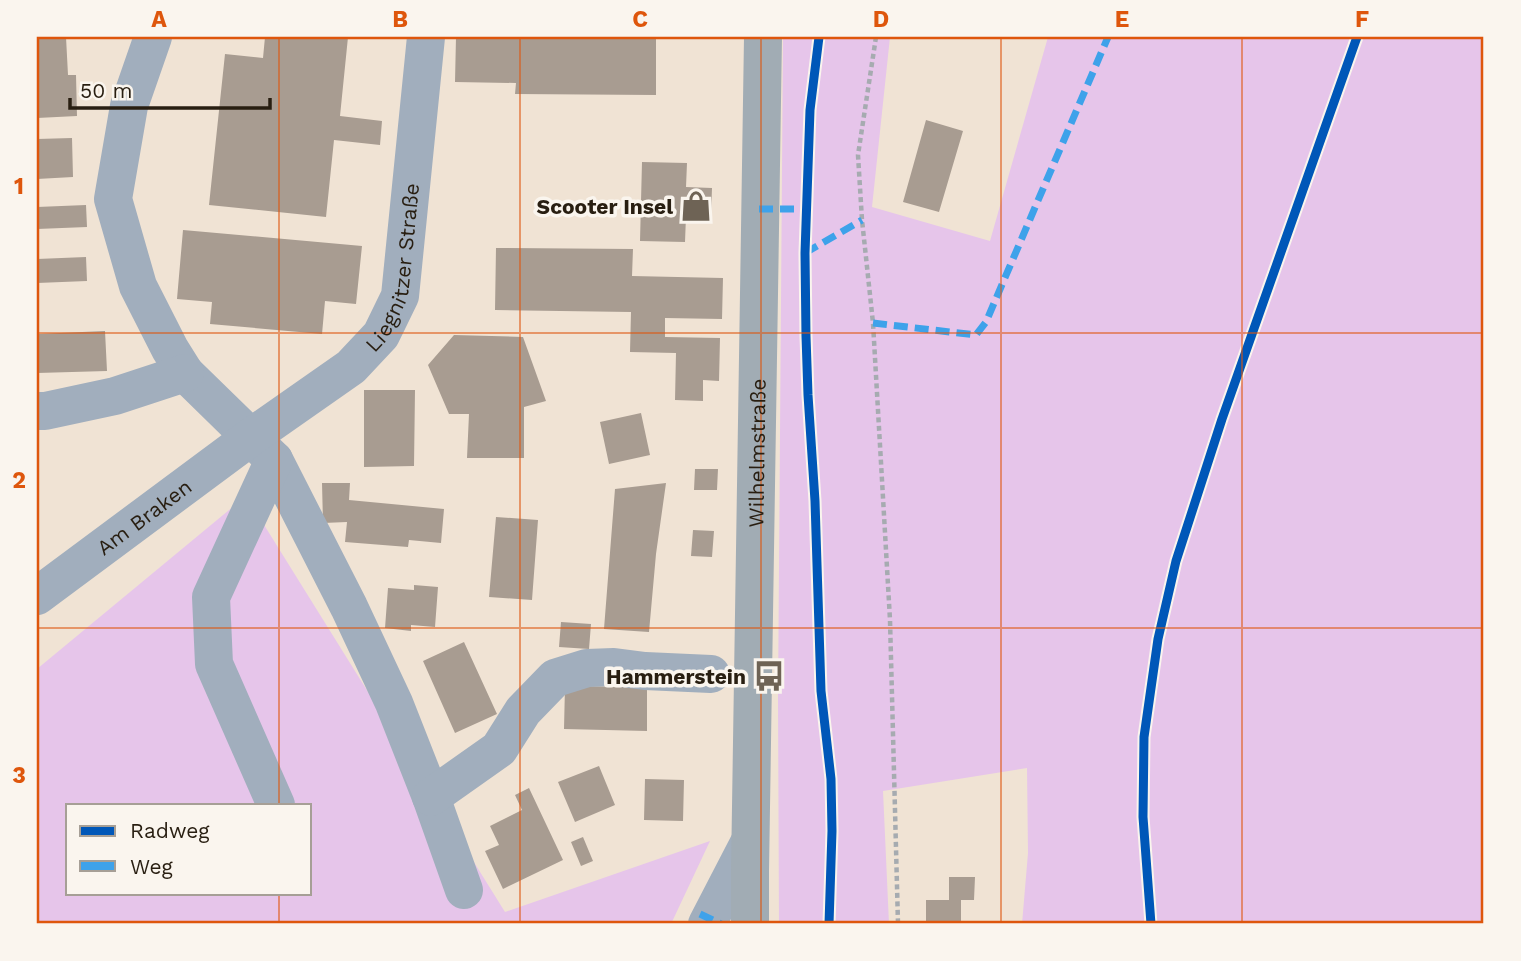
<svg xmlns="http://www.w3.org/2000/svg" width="1521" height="961" viewBox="0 0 1521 961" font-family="'Work Sans',sans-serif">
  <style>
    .green { fill: #e6c5ea; fill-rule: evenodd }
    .building { fill: #a89c91 }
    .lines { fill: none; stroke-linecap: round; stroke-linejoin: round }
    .path { stroke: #a6abb0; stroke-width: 4.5; stroke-dasharray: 5 3.5; stroke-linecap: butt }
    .minor { stroke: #a1aebd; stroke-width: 38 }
    .major { stroke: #a1acb4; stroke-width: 38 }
    .quiet { stroke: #3ea2ea; stroke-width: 7; stroke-dasharray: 14 7; stroke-linecap: butt }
    .cycleway-casing { stroke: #faf5ee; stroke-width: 13 }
    .cycleway { stroke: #0057b8; stroke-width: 9 }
    .grid { fill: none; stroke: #de560c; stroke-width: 2; stroke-opacity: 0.55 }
    .labels { text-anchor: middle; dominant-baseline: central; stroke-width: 7; stroke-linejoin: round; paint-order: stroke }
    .poi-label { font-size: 21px; font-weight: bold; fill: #281e11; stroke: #faf5ee; text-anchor: end }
    .street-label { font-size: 21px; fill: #281e11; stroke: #faf5ee }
    .neatline { fill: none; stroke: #de560c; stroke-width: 2.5 }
    .grid-label { font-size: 23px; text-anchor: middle; font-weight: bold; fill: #de560c }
  </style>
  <rect width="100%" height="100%" fill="#f0e3d4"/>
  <!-- green -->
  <path class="green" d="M 783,37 L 890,37 L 872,207 L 990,241 L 1048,37 L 1484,37 L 1484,924 L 1022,924 L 1028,853 L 1027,768 L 883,791 L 889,924 L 779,924 L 778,700 Z
    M 246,496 L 505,912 L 710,841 L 671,924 L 37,924 L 37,669 ZM 68,805 L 310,805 L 310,893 L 68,893 Z"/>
  <!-- building -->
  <path class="building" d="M 38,37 L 66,37 L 68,75 L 76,75 L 77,116 L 37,118 L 37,76 L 39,76 Z
    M 265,37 L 348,37 L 340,116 L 382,121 L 380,145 L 334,140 L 326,217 L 209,205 L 225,54 L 263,58 Z
    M 456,37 L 656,37 L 656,95 L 515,94 L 516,83 L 455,82 Z
    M 926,120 L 963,131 L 939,212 L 903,202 Z
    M 72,138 L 73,177 L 37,179 L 37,139 Z
    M 642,162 L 687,163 L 686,187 L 712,188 L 711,216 L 686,216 L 685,242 L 640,241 Z
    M 86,205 L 87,227 L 37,229 L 37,207 Z
    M 183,230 L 362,246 L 356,304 L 325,301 L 322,334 L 210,324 L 212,302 L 177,299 Z
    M 496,248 L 633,249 L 632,276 L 723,278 L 722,319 L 665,318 L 665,337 L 720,338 L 719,381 L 703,380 L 703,401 L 675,400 L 676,353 L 630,352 L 631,312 L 495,310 Z
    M 86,257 L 87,281 L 37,283 L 37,259 Z
    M 105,331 L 107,371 L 37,373 L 37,334 Z
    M 454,335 L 523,337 L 546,401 L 524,407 L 524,458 L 467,458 L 469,414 L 449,414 L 428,365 Z
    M 364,390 L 415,390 L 414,466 L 364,467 Z
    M 641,413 L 650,455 L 609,464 L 600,422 Z
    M 695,469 L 718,469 L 717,490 L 694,490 Z
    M 322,483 L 350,483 L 349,500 L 444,509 L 441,543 L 409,540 L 408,547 L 345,542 L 347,522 L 323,523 Z
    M 666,483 L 656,554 L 649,632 L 604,629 L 615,489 Z
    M 496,517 L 538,520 L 532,600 L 489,597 Z
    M 693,530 L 714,531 L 712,557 L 691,556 Z
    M 414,585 L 438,587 L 435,627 L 411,625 L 411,631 L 385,628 L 388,588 L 414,590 Z
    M 561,622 L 591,624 L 589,649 L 559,647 Z
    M 464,642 L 497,714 L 455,733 L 423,661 Z
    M 565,686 L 647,687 L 647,731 L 564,729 Z
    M 599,766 L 615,805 L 575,822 L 558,782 Z
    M 645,779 L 684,780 L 683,821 L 644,820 Z
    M 529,788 L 563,860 L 503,889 L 485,851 L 499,845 L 490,826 L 522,810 L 515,795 Z
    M 583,837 L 593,861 L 581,866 L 571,842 Z
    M 949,877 L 975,877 L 974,900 L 961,900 L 961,924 L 926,924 L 926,900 L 949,900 Z"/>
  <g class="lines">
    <!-- path -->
    <path class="path" d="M 876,37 L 858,155 L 862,220 L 873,323 L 890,620 L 898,924"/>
    <!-- minor -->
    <g class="minor">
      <path d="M 153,37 L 129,106 L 113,199 L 138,286 L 170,349 L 185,373 L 274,460 L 349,607 L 394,703 L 431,797 L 464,890"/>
      <path d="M 37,411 L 45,411 L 115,396 L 185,373"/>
      <path d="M 274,460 L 211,597 L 214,664 L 276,805"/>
      <path id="s1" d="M 37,596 L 251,437 L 351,367 L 381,335 L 400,296 L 426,37"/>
      <path d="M 431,797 L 499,749 L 523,711 L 555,678 L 587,668 L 614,667 L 645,671 L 711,674"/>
      <path d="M 707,924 L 750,841"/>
    </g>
    <!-- major -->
    <path class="major" id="s2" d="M 750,924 L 750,871 L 763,37"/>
    <!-- quiet -->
    <path class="quiet" d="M 759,209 L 806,209
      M 805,253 L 862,220
      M 873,323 L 976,335 L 986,322 L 1108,37
      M 700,914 L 721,924"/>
    <defs>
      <path id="cycleway" d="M 819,37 L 810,110 L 805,253 L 806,336 L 808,395 L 815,501 L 821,691 L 831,779 L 832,831 L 829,924
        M 1151,924 L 1143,817 L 1144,737 L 1158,639 L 1176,561 L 1222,419 L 1357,37"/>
    </defs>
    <!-- cycleway casing -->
    <use href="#cycleway" class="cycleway-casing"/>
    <!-- cycleway -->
    <use href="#cycleway" class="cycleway"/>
  </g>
  <!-- grid -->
  <path class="grid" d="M 279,37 L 279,805M 520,37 L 520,924M 761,37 L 761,924M 1001,37 L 1001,924M 1242,37 L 1242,924M 37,333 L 1484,333M 37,628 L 1484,628M 279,893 L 279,924"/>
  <!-- icons -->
  <defs>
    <symbol id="shop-bare" viewBox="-9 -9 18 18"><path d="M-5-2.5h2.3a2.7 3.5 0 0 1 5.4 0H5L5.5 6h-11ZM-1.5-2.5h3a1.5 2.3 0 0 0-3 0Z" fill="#6e6355" stroke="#faf5ee" stroke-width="2.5" paint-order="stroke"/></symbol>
    <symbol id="bus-bare" viewBox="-9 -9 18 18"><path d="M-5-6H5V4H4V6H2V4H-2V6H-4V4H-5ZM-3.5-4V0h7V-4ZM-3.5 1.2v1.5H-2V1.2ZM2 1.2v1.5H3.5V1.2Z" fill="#6e6355" stroke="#faf5ee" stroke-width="2.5" paint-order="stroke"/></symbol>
  </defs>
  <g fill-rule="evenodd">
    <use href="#shop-bare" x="674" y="184" width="44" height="44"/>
    <use href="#bus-bare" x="747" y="654" width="44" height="44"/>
  </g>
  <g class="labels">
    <!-- poi labels -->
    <g class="poi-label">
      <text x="673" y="206">Scooter Insel</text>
      <text x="746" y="676">Hammerstein</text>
    </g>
    <!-- street labels -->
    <g class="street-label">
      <text stroke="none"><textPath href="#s1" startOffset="502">Liegnitzer Straße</textPath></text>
      <text stroke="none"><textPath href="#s2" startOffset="471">Wilhelmstraße</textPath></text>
      <text stroke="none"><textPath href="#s1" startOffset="133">Am Braken</textPath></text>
    </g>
  </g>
  <!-- border -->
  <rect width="1521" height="961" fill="none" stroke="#faf5ee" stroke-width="77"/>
  <!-- legend -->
  <rect x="66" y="804" width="245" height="91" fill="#faf5ee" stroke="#a69f96" stroke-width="2"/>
  <rect x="80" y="826" width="35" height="10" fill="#0057b8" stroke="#a69f96" stroke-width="2"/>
  <text x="130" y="838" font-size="21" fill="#281e11">Radweg</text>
  <rect x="80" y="861" width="35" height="10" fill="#3ea2ea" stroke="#a69f96" stroke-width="2"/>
  <text x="130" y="874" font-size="21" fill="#281e11">Weg</text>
  <!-- scale -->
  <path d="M70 98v10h200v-10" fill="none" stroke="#281e11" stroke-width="3.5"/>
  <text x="80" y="98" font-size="21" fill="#281e11" stroke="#faf5ee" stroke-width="5" paint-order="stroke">50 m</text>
  <rect x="38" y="38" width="1444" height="884" class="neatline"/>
  <g class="grid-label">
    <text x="159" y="27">A</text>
    <text x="400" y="27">B</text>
    <text x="640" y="27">C</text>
    <text x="881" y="27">D</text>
    <text x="1122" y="27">E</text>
    <text x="1362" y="27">F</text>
    <text x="19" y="194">1</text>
    <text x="19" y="488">2</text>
    <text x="19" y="783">3</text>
  </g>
</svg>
